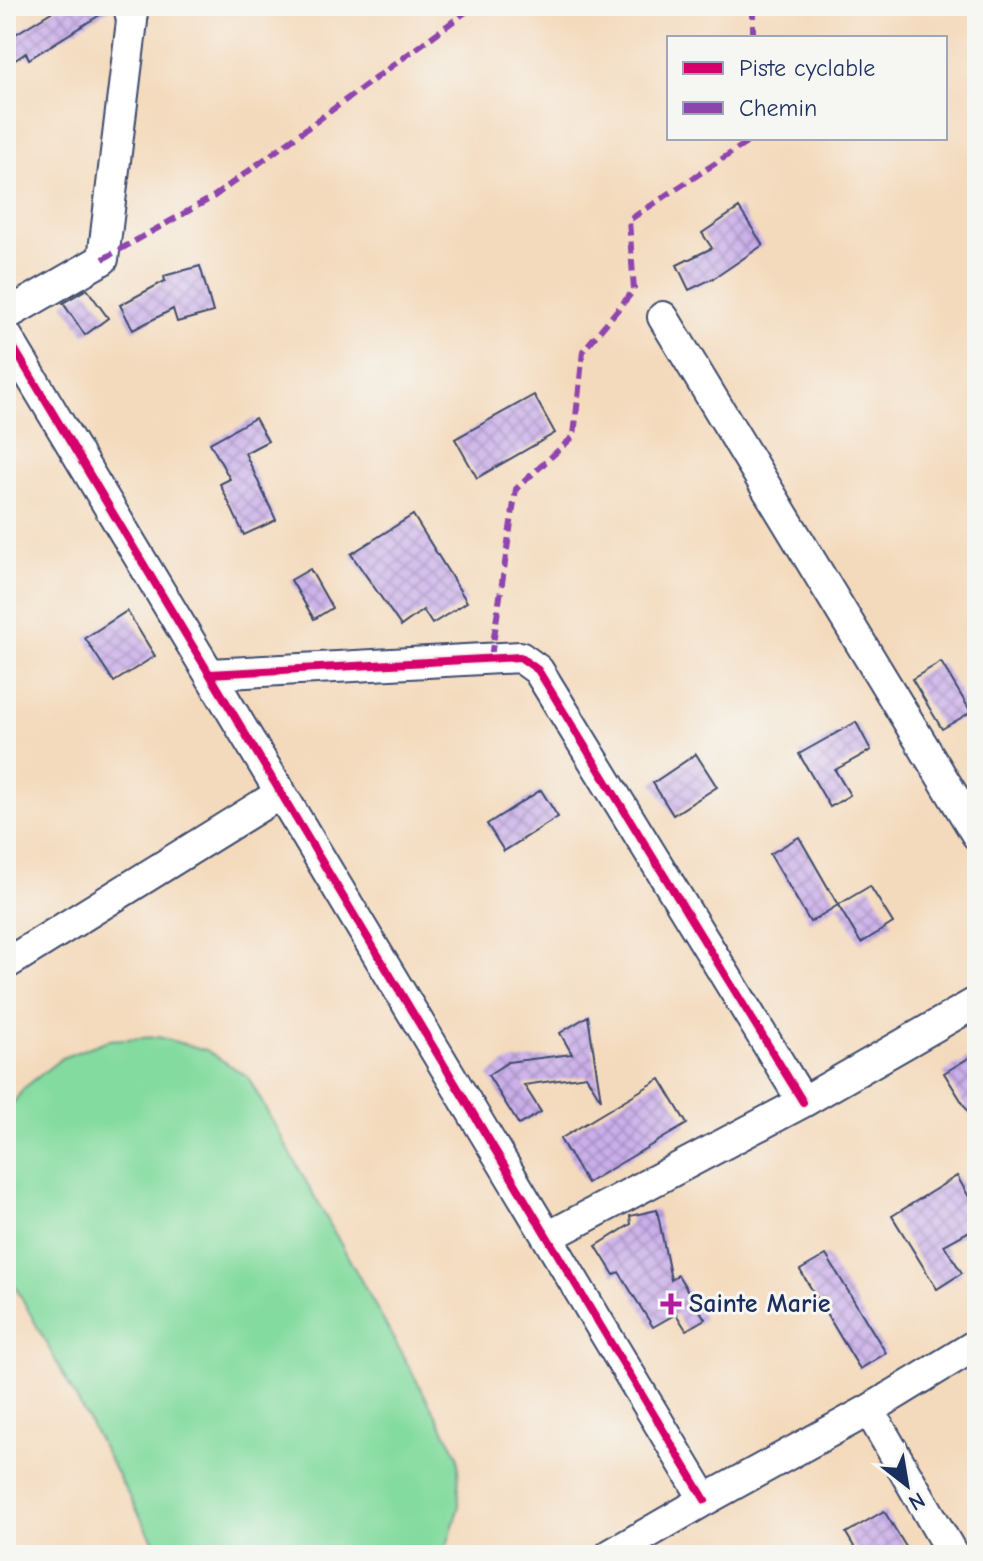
<svg xmlns="http://www.w3.org/2000/svg" width="983" height="1561" viewBox="0 0 983 1561" font-family="'Comic Neue',sans-serif">
  <style>
    .pitch { fill: #84db9f; stroke: #50857e; stroke-width: 2 }
    .building { fill: url(#building-cross-hatch) }
    .lines { fill: none; stroke-linecap: round; stroke-linejoin: round }
    .street-casing { stroke: #3c496c; stroke-width: 34 }
    .street { stroke: #fff; stroke-width: 30 }
    .quiet { stroke: #8e44ad; stroke-width: 6; stroke-dasharray: 12 6; stroke-linecap: butt }
    .cycleway-casing { stroke: #f6f6f2; stroke-width: 13 }
    .cycleway { stroke: #d6006c; stroke-width: 8 }
    .poi-dot { fill: #b5179e; stroke: #f6f6f2; stroke-width: 3 }
    .labels { text-anchor: middle; dominant-baseline: central; stroke-width: 6; stroke-linejoin: round; paint-order: stroke }
    .poi-label { font-size: 26px; font-weight: bold; fill: #1b2f5e; stroke: #f6f6f2; text-anchor: start }
  </style>
  <defs>
    <pattern id="building-cross-hatch" width="8" height="8" patternUnits="userSpaceOnUse" patternTransform="scale(2)"><rect width="8" height="8" fill="#cbafea"/><path d="M0 0l8 8M0 8l8-8" fill="none" stroke="#a48fc1"/></pattern>
  </defs>
  <rect width="100%" height="100%" fill="#f6f6f2"/>
  <filter id="ink" filterUnits="userSpaceOnUse"><feTurbulence type="fractalNoise" baseFrequency=".0125" numOctaves="2"/><feDisplacementMap in="SourceGraphic" scale="16" xChannelSelector="R" yChannelSelector="G"/><feConvolveMatrix kernelMatrix="1 2 1 2 8 2 1 2 1" color-interpolation-filters="sRGB"/></filter>
  <filter id="wash" filterUnits="userSpaceOnUse"><feTurbulence type="fractalNoise" baseFrequency=".006" numOctaves="4" result="noise"/><feDisplacementMap in="SourceGraphic" scale="32" xChannelSelector="R" yChannelSelector="G"/><feGaussianBlur stdDeviation="1.8" result="paint"/><feColorMatrix in="noise" values="0 0 0 0 0 0 0 0 0 0 0 0 0 0 0 0 0 1.4 0 .05"/><feComposite in="paint" operator="in"/></filter>
  <g filter="url(#wash)">
    <rect width="100%" height="100%" fill="#f4dabc"/>
    <!-- pitch -->
    <path class="pitch" d="M 158,1037 L 206,1050 L 248,1077 L 458,1455 L 459,1506 L 444,1555 L 161,1555 L 6,1269 L 6,1114 L 23,1089 L 62,1058 L 108,1040 Z"/>
    <g id="blocks">
      <!-- building -->
      <path class="building" d="M 61,6 L 111,6 L 111,8 L 29,59 L 26,53 L 6,66 L 6,40 Z
        M 739,208 L 763,245 L 716,277 L 689,290 L 677,265 L 712,248 L 702,233 Z
        M 200,266 L 213,312 L 177,322 L 173,309 L 133,330 L 120,305 L 165,281 L 164,276 Z
        M 87,289 L 108,318 L 85,335 L 63,303 Z
        M 534,395 L 555,433 L 477,478 L 455,439 Z
        M 255,418 L 268,441 L 245,453 L 276,520 L 244,535 L 220,484 L 230,479 L 210,443 Z
        M 413,515 L 467,602 L 432,624 L 423,610 L 401,626 L 351,554 Z
        M 310,569 L 332,608 L 314,619 L 291,580 Z
        M 127,611 L 155,656 L 114,682 L 85,638 Z
        M 941,662 L 971,712 L 942,729 L 912,679 Z
        M 856,722 L 871,750 L 835,770 L 850,795 L 830,807 L 799,754 Z
        M 696,754 L 717,787 L 673,815 L 653,783 Z
        M 541,790 L 558,817 L 504,851 L 487,824 Z
        M 799,837 L 838,905 L 810,922 L 770,854 Z
        M 870,886 L 893,923 L 861,943 L 838,905 Z
        M 588,1016 L 601,1100 L 586,1076 L 524,1085 L 541,1112 L 519,1125 L 488,1075 L 508,1062 L 572,1054 L 560,1033 Z
        M 977,1053 L 977,1126 L 944,1073 Z
        M 660,1079 L 687,1124 L 587,1183 L 560,1139 Z
        M 957,1176 L 977,1211 L 977,1227 L 944,1245 L 962,1273 L 937,1289 L 892,1216 Z
        M 657,1210 L 671,1280 L 678,1275 L 705,1319 L 686,1330 L 676,1314 L 653,1327 L 619,1272 L 614,1275 L 596,1246 L 631,1224 L 630,1216 Z
        M 826,1255 L 886,1353 L 860,1369 L 800,1270 Z
        M 884,1511 L 911,1555 L 859,1555 L 846,1533 Z"/>
    </g>
  </g>
  <g filter="url(#ink)">
    <use href="#blocks" fill-opacity="0" stroke="#3c496c" stroke-width="2"/>
    <g class="lines">
      <defs>
        <path id="street" d="M 6,315 L 103,259 L 132,21 L 129,6
          M 663,317 L 977,835
          M 6,335 L 705,1500
          M 210,674 L 520,657 L 538,670 L 803,1102
          M 6,964 L 281,793
          M 548,1237 L 803,1102 L 977,1002
          M 869,1410 L 953,1555
          M 610,1555 L 705,1500 L 869,1410 L 977,1344"/>
      </defs>
      <!-- street casing -->
      <use href="#street" class="street-casing"/>
      <!-- street -->
      <use href="#street" class="street"/>
      <!-- quiet -->
      <path class="quiet" d="M 753,6 L 753,38
        M 103,259 L 213,197 L 474,6
        M 491,657 L 516,489 L 574,436 L 583,351 L 634,290 L 629,220 L 754,138"/>
      <defs>
        <path id="cycleway" d="M 6,335 L 705,1500
          M 210,674 L 520,657 L 538,670 L 803,1102"/>
      </defs>
      <!-- cycleway casing -->
      <use href="#cycleway" class="cycleway-casing"/>
      <!-- cycleway -->
      <use href="#cycleway" class="cycleway"/>
    </g>
  </g>
  <!-- markers -->
  <path class="poi-dot" d="M667 1292h8v8h8v8h-8v8h-8v-8h-8v-8h8z"/>
  <g class="labels">
    <!-- poi labels -->
    <g class="poi-label">
      <text x="689" y="1304">Sainte Marie</text>
    </g>
  </g>
  <!-- margin -->
  <rect width="983" height="1561" fill="none" stroke="#f6f6f2" stroke-width="32"/>
  <!-- legend -->
  <rect x="667" y="36" width="280" height="104" fill="#f6f6f2" stroke="#9ea6b7" stroke-width="2"/>
  <rect x="683" y="62" width="40" height="12" fill="#d6006c" stroke="#9ea6b7" stroke-width="2"/>
  <text x="739" y="76" font-size="24" fill="#1b2f5e">Piste cyclable</text>
  <rect x="683" y="102" width="40" height="12" fill="#8e44ad" stroke="#9ea6b7" stroke-width="2"/>
  <text x="739" y="116" font-size="24" fill="#1b2f5e">Chemin</text>
  <!-- north arrow -->
  <g transform="translate(907 1485) rotate(149)" stroke="#f6f6f2" stroke-width="6" paint-order="stroke">
  <path d="M0-6L14 30L0 20L-14 30Z" fill="#1b2f5e"/>
  <text y="-12" font-size="22" font-weight="bold" text-anchor="middle" fill="#1b2f5e">N</text>
  </g>
</svg>
